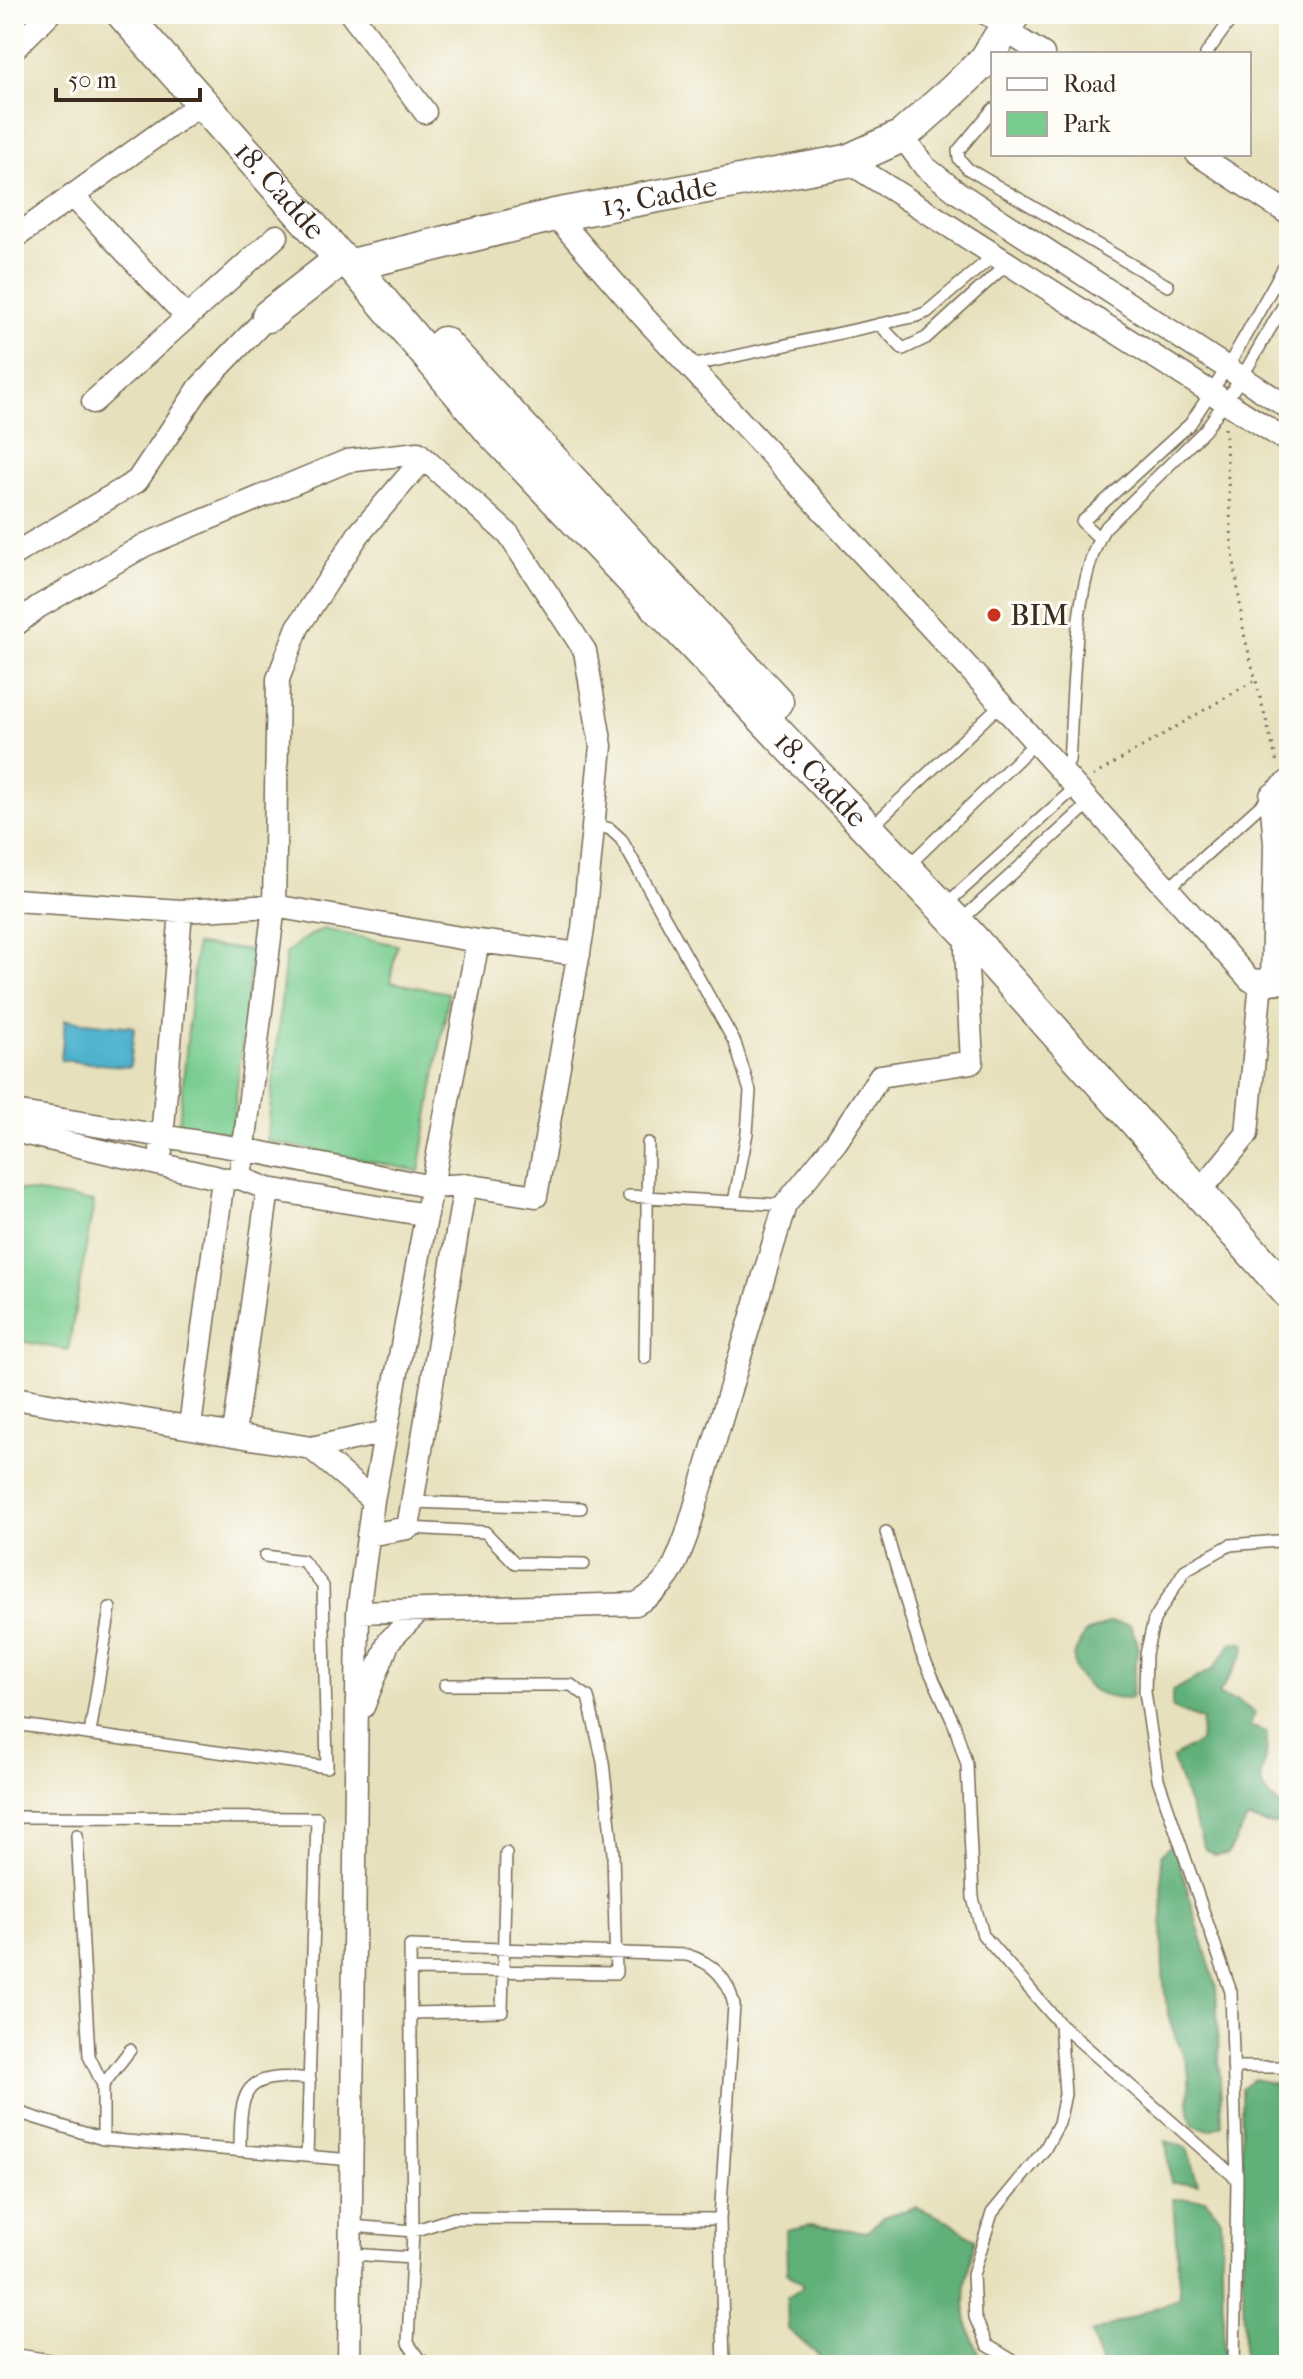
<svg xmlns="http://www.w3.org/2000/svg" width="1303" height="2379" viewBox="0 0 1303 2379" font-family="'IM FELL French Canon',serif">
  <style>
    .green { fill: #77cc8f; stroke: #597b56; stroke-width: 2 }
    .forest { fill: #61b07a; stroke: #4e6d4c; stroke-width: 2 }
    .water { fill: #4fb3ce; stroke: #456e76; stroke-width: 2 }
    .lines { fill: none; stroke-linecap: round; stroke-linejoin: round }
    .lane-casing { stroke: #776a55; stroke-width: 14 }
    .street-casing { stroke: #776a55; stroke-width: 25 }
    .secondary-casing { stroke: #776a55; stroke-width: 35 }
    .path { stroke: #776a55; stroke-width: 3; stroke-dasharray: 2 6; stroke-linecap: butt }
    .lane { stroke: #fff; stroke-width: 11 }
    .street { stroke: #fff; stroke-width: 22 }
    .secondary { stroke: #fff; stroke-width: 32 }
    .poi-dot { fill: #c8321e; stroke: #fdfcf7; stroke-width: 3 }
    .labels { text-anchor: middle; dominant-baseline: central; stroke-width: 6; stroke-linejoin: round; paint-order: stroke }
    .street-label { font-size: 30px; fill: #3b2a1e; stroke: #fdfcf7 }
    .poi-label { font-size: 30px; fill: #3b2a1e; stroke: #fdfcf7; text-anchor: start }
  </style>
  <rect width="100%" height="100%" fill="#fdfcf7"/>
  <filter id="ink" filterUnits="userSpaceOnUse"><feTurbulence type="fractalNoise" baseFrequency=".0125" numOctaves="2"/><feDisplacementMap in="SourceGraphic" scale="16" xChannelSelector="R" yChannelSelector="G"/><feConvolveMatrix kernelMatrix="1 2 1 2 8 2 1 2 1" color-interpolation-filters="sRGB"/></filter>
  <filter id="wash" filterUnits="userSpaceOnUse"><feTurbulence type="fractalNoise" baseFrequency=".006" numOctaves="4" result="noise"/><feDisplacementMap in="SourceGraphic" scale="32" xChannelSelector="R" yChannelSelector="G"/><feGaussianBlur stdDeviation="1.8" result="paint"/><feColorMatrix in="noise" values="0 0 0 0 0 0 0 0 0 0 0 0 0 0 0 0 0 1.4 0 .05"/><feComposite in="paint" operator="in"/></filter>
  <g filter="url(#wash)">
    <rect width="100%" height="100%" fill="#e7e0bc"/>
    <!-- green -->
    <path class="green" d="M 323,929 L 397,945 L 390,982 L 449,993 L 419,1171 L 267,1141 L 286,954 L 302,940 Z
      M 196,945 L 252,950 L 232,1133 L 179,1125 Z
      M 14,1189 L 94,1202 L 68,1350 L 14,1340 Z"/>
    <!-- forest -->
    <path class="forest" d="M 1110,1622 L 1130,1625 L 1138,1644 L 1131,1698 C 1109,1703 1073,1686 1074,1658 C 1075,1651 1081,1641 1084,1634 Z
      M 1233,1642 L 1245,1643 L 1244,1653 L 1218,1695 L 1238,1701 L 1255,1713 L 1249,1726 L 1266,1732 C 1273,1769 1241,1784 1285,1808 L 1287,1823 L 1272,1825 L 1247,1819 L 1228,1854 L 1215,1855 L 1205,1849 L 1172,1758 L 1200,1742 L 1202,1720 L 1172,1708 L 1172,1691 L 1212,1670 Z
      M 1170,1845 L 1177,1855 L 1216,1987 L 1222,2125 L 1210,2130 L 1193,2125 C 1185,2102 1190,2100 1189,2078 C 1188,2057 1172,2035 1168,2014 C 1158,1961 1165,1908 1161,1855 Z
      M 1254,2079 L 1289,2087 L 1289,2365 L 1244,2365 L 1241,2089 Z
      M 1166,2141 L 1187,2148 L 1198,2184 L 1171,2183 Z
      M 1173,2199 L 1205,2199 L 1221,2218 L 1224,2365 L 1102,2365 L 1091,2333 L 1180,2298 Z
      M 916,2207 L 951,2222 L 975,2240 C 968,2269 962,2293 967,2323 C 970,2339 981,2347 978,2365 L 829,2365 L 788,2329 L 787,2298 L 801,2289 L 802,2284 L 787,2272 L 786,2230 L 810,2225 L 867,2232 L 883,2217 Z"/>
    <!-- water -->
    <path class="water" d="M 65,1020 L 134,1027 L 130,1067 L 61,1060 Z"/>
  </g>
  <g filter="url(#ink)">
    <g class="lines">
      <defs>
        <path id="lane" d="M 975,14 L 1002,28
          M 1206,54 L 1235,14
          M 993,109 L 958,151 L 959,159 L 968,169 L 1168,286
          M 879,324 L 903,349 L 926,338 L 1008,263
          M 691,366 L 917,316 L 927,312 L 994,255
          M 1099,538 L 1082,522 L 1190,424 L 1227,368 L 1289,258
          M 1064,773 L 1069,761 C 1074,694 1072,586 1104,529 L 1205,430 L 1242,377 L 1289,296
          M 881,818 L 1001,704
          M 593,824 L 610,829 L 621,839 L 735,1043 L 750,1091 L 747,1133 L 734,1202
          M 917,857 L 1035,743
          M 1168,889 L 1271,796
          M 954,897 L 1075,788
          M 969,913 L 1090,803
          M 629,1196 L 785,1205
          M 645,1358 L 648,1143
          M 413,1502 L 581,1508
          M 408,1528 L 485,1532 L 515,1563 L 584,1564
          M 886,1532 L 921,1652 L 954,1724 L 967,1765 L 973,1898 L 983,1935 L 1060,2024 L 1065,2094 L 1059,2123 L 1045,2149 L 992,2213 L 973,2275 L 975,2317 L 987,2345 L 1020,2365
          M 14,1724 L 327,1767 L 323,1586 L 303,1561 L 265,1556
          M 90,1734 L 110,1608
          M 14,1817 L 317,1818 L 307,2156
          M 77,1835 L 89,2056 L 103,2085 L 103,2139
          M 410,1970 L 616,1973 L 613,1853 L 603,1762 L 588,1697 L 571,1685 L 445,1685
          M 411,2013 L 502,2011 L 506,1853
          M 1060,2024 L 1237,2179
          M 1233,2067 L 1279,2067 L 1289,2072
          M 103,2085 L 130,2050
          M 14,2111 L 103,2139 L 352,2160
          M 240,2150 C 240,2089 243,2072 310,2079
          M 351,2226 L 413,2231 L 454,2218 L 720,2219
          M 351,2254 L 412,2258
          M 431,2365 L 419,2359 L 408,2343 L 413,2231 L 410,1946 L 687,1955 C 713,1963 728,1978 734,2005 L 720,2219 L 724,2365
          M 1234,2365 L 1237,2179 L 1231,1992 L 1158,1779 L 1145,1692 L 1146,1654 L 1154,1620 L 1185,1570 L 1230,1545 L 1289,1540"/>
        <path id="street" d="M 351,14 L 425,112
          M 1004,30 L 1043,54
          M 14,49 L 49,14
          M 902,136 L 925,167 L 957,192 L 1289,408
          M 1197,154 L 1289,214
          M 847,161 L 1289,442
          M 72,195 L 187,317
          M 555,215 L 642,315 L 964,663 L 1250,980 L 1289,983
          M 14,238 L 203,102
          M 93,402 L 277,236
          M 14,554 L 137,481 L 200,387 L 268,316
          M 14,626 L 38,607 L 145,545 L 347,461 L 418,453 L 509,535 L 585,651 L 601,746 L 583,929 L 536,1196 L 465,1185 L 432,1187 L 243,1149 L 14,1112
          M 14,900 L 181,911 L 274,906 L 478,941 L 579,954
          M 1272,983 L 1275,844 L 1271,796 L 1289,781
          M 14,1131 L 223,1179 L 240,1178 L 268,1189 L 427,1215
          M 161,1151 L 181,911
          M 240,1178 L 274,906 L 278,679 L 298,627 L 358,535 L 424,458
          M 1211,1178 L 1247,1134 L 1261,981
          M 14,1398 L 311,1448 L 373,1500 L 358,1612 L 349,2365
          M 190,1426 L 223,1179
          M 234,1434 L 268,1189
          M 311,1448 L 386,1432
          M 373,1500 L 478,941
          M 368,1535 L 408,1528 L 465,1185
          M 358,1612 L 636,1604 C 668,1587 675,1567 687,1534 L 785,1205 L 836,1142 L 880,1076 L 972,1062 L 965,931
          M 363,1707 L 389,1641 L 418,1612
          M 14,2360 L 47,2365"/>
        <g id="secondary">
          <path id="s1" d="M 123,14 L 341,259"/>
          <path id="s2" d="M 352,265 L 491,431 L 965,931 L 1289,1293"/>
          <path id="s3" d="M 268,316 L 341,259 L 352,265 L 555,215 L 847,161 L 902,136 L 954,90 L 986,59 L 1014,14"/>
          <path d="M 444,343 L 777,702"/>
        </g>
      </defs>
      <!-- lane casing -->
      <use href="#lane" class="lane-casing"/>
      <!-- street casing -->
      <use href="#street" class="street-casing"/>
      <!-- secondary casing -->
      <use href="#secondary" class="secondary-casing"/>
      <!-- path -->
      <path class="path" d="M 1225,428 L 1232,546 L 1244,634 L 1277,763
        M 1093,776 L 1255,680"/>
      <!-- lane -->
      <use href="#lane" class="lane"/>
      <!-- street -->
      <use href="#street" class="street"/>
      <!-- secondary -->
      <use href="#secondary" class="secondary"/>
    </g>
  </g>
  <!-- markers -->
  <circle class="poi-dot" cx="994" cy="615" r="8"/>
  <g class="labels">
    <!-- street labels -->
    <g class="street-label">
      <text stroke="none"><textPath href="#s1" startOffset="236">18. Cadde</textPath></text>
      <text stroke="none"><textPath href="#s3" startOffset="420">13. Cadde</textPath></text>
      <text stroke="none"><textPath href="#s2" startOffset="696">18. Cadde</textPath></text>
    </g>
    <!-- poi labels -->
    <g class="poi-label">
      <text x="1010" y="615">BIM</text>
    </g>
  </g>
  <!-- margin -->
  <rect width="1303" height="2379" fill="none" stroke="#fdfcf7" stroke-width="48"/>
  <!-- legend -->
  <rect x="991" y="52" width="260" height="104" fill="#fdfcf7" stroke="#afa8a0" stroke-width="2"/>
  <rect x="1007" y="78" width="40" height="12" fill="#ffffff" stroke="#afa8a0" stroke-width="2"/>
  <text x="1063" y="92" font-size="24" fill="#3b2a1e">Road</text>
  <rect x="1007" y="112" width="40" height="24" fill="#77cc8f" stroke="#afa8a0" stroke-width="2"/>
  <text x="1063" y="132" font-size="24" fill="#3b2a1e">Park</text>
  <!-- scale -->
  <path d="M56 88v12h144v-12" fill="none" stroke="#3b2a1e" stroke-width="4"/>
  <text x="68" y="88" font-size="24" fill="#3b2a1e" stroke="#fdfcf7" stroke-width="6" paint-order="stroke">50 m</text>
</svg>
